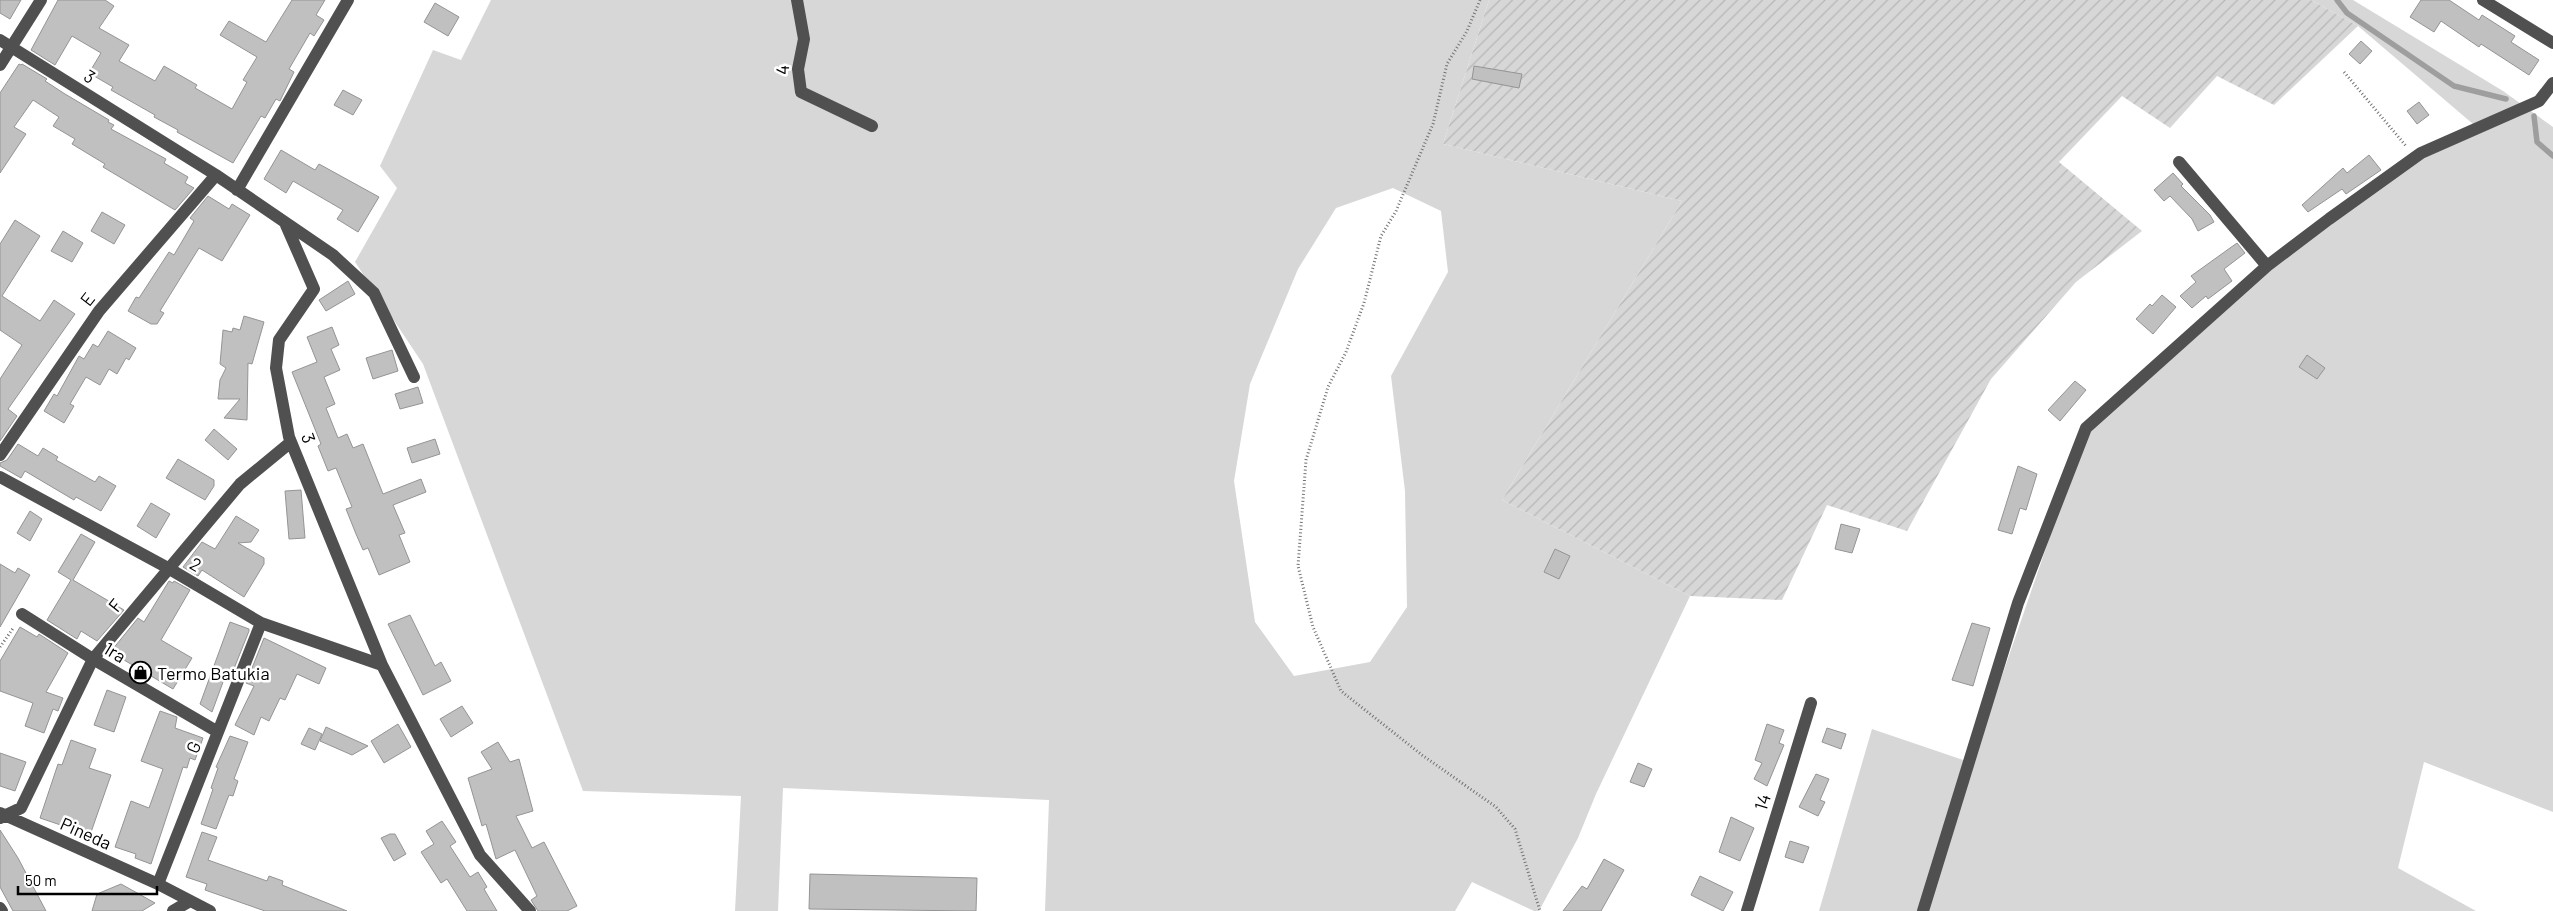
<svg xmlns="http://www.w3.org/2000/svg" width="2553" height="911" viewBox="0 0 2553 911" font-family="Barlow,sans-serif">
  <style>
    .grass { fill: #d7d7d7; fill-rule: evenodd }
    .garden { fill: url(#garden-furrows) }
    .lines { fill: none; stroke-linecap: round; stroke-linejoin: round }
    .stream { stroke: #9e9e9e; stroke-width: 5.5 }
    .building { fill: #c0c0c0; stroke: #949494 }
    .path { stroke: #727272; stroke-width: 3; stroke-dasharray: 1 2.5; stroke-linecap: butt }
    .minor { stroke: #505050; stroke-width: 12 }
    .labels { text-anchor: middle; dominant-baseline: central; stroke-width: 5; stroke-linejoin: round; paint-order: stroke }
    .street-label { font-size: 18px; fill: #000; stroke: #fff }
    .poi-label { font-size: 18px; fill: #000; stroke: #fff; text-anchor: start }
  </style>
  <defs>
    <pattern id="garden-furrows" width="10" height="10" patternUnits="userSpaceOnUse" patternTransform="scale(1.25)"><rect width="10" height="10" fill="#d7d7d7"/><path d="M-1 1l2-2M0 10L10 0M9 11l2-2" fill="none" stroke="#b7b7b7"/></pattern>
  </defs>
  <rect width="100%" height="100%" fill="#fff"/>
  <!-- grass -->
  <path class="grass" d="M 491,0 L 1489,0 L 1443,144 L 1682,201 L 1502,500 L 1690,596 L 1596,794 L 1578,838 L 1539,911 L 1534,911 L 1472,882 L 1455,911 L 1045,911 L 1049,800 L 783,788 L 778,911 L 735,911 L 741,796 L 583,791 L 423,364 L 355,262 L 397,188 L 380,166 L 433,50 L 461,60 ZM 1393,188 L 1441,211 L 1448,272 L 1391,376 L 1405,491 L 1407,607 L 1370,662 L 1294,676 L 1255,622 L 1234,481 L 1250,384 L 1298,269 L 1336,208 Z
    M 2311,0 L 2353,0 L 2503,91 L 2553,127 L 2553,812 L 2424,762 L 2398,868 L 2476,911 L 1819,911 L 1872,729 L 1972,763 L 2085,435 L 2267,266 L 2473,124 L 2358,26 Z"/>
  <!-- garden -->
  <path class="garden" d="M 1489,0 L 2311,0 L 2358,26 L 2274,105 L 2217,76 L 2170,128 L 2122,96 L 2059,162 L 2142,231 L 2076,282 L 1991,379 L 1907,531 L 1827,505 L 1782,600 L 1690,596 L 1502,500 L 1682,201 L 1443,144 Z"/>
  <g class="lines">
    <!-- stream -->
    <path class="stream" d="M 2337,0 L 2347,13 L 2454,86 L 2506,99
      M 2534,116 L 2537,142 L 2553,156"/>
  </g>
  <!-- building -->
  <path class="building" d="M 0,0 L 21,0 L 10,19 L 0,13 Z
    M 58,0 L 105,0 L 114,6 L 99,28 L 129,45 L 119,61 L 155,81 L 164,66 L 197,85 L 195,88 L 232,109 L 247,82 L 243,80 L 257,57 L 220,35 L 229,21 L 266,42 L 292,0 L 325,0 L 316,15 L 324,20 L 314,36 L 310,33 L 289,69 L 294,72 L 280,101 L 276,99 L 265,118 L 261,116 L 233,163 L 177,132 L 178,130 L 154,117 L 155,115 L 111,90 L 113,87 L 89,73 L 101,53 L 72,36 L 55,65 L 31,50 Z
    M 2421,0 L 2449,0 L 2479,20 L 2482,15 L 2515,36 L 2511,42 L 2539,60 L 2529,75 L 2481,44 L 2479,47 L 2441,21 L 2434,32 L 2410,17 Z
    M 435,3 L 459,17 L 448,36 L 424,22 Z
    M 2361,41 L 2372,51 L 2360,64 L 2349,54 Z
    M 19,64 L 21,65 L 22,64 L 47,79 L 45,81 L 65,94 L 109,120 L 108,122 L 114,125 L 111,129 L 166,159 L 164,163 L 188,177 L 185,183 L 194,188 L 175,210 L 103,167 L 105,164 L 72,144 L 75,139 L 53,126 L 59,117 L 33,100 L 14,127 L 26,134 L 0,173 L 0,93 Z
    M 1474,66 L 1522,74 L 1519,88 L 1472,79 Z
    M 343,90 L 362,100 L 353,115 L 334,105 Z
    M 2419,102 L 2429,115 L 2417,124 L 2407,111 Z
    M 281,150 L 315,170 L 319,164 L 379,197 L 358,232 L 337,219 L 343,210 L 293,181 L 286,193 L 264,179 Z
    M 2369,155 L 2381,170 L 2346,194 L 2342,189 L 2308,212 L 2302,205 L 2343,168 L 2347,173 Z
    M 2173,173 L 2183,184 L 2181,186 L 2210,215 L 2214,222 L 2198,231 L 2192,219 L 2170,196 L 2164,201 L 2154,190 Z
    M 208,196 L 229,209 L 232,204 L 250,215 L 222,261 L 199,248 L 160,311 L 164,313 L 157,324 L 151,324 L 128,311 L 136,297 L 139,298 L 169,252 L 174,255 L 194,221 L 190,218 Z
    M 102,212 L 125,225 L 114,244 L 91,231 Z
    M 15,220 L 40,236 L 2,296 L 40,321 L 54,300 L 75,314 L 8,409 L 17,416 L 0,441 L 0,379 L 22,345 L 0,330 L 0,244 Z
    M 63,231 L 83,243 L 72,262 L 51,251 Z
    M 2237,243 L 2245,253 L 2224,269 L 2232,281 L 2208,299 L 2206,296 L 2192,308 L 2180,296 L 2196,282 L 2191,276 Z
    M 348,281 L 355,294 L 326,311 L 319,300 Z
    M 2162,295 L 2176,307 L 2153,334 L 2136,319 L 2150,304 L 2152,306 Z
    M 244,316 L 264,322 L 252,364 L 248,363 L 247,420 L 224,418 L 240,399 L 218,399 L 220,380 L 226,368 L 220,364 L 223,330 L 232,332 L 233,328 L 240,330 Z
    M 332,327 L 339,345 L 331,349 L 340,370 L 324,377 L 335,404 L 326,408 L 338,438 L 347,434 L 353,448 L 363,444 L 383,494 L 421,479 L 426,492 L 393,505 L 405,533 L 399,535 L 410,562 L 379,575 L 368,548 L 363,550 L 356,534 L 346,509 L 352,507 L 336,468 L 328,471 L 318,446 L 321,444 L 292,372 L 317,362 L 307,337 Z
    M 108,331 L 136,348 L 129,360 L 126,358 L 117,374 L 109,369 L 100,385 L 86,377 L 70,404 L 74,406 L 64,423 L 44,411 L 54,394 L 57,396 L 79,356 L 84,359 L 93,344 L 98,347 Z
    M 392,350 L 398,371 L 373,379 L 366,358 Z
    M 2307,355 L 2325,368 L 2317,379 L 2299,367 Z
    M 2075,381 L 2086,390 L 2060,421 L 2048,410 Z
    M 418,387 L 423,403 L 400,409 L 395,394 Z
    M 214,429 L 237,449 L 228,460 L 205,440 Z
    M 435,439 L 440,454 L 412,463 L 407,448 Z
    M 18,444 L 38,456 L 43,448 L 58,457 L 56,460 L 95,482 L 99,476 L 116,486 L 101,511 L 76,497 L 74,500 L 25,471 L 21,478 L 0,466 L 0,463 L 7,460 Z
    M 178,459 L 214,480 L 214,486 L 205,500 L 166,478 Z
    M 2018,466 L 2037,474 L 2026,510 L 2020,508 L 2012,534 L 1998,530 Z
    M 301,490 L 305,538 L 289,539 L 285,491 Z
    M 151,503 L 170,514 L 156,538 L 137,526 Z
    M 30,511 L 42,519 L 30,541 L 17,533 Z
    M 236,516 L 259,530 L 251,542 L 238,543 L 264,558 L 264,564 L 244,597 L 202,570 L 198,576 L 183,567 L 202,542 L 215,549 Z
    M 1841,524 L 1860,529 L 1852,553 L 1835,549 Z
    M 81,534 L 95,542 L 73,580 L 124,610 L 97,641 L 81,631 L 77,639 L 47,620 L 71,580 L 58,572 Z
    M 1555,549 L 1570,556 L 1559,579 L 1544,572 Z
    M 0,564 L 15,573 L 18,568 L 30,575 L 0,627 Z
    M 169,581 L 173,583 L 174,581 L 190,590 L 161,640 L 192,658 L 173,689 L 119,657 L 120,655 L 112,650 L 138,618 L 144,622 Z
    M 410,615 L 435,666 L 441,662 L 451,681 L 423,695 L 388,624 Z
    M 230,622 L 249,629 L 249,631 L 231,676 L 226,674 L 212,712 L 200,704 Z
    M 1972,623 L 1990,628 L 1973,686 L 1952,680 Z
    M 20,627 L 37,637 L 39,634 L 68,653 L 46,692 L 63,698 L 58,711 L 53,709 L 44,733 L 25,726 L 33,703 L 0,691 L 0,661 Z
    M 264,638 L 326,668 L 319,684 L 297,674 L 285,700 L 280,698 L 269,721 L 261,717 L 254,735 L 235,725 L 254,686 L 246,683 Z
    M 107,690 L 126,697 L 114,732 L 94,725 Z
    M 462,706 L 473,723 L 451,737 L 440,719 Z
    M 160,711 L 177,717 L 175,728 L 203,738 L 195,760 L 190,758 L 187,768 L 183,767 L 151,864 L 135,858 L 136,854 L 115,847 L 131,801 L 149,808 L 163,769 L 141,761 Z
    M 398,724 L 411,747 L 384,763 L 371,741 Z
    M 1767,724 L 1784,730 L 1779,743 L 1784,745 L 1767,786 L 1754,779 L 1762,763 L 1755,760 Z
    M 326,727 L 368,746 L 352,755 L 320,741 Z
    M 309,728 L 322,734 L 315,750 L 301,744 Z
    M 1827,728 L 1846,734 L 1841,749 L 1822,742 Z
    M 230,736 L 248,742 L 234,779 L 238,781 L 233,796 L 229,795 L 216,829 L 201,824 L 213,789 L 211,788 L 218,768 L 216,767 Z
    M 71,740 L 96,749 L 89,768 L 111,775 L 90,835 L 40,818 L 58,764 L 62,765 Z
    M 498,742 L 510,762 L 519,759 L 533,811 L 516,816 L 532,848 L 544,842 L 577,906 L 567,911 L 538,911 L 531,900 L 537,896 L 515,850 L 496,859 L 486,824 L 482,826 L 468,778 L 492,769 L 481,752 Z
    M 0,753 L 26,762 L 15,791 L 0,786 Z
    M 1638,763 L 1652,769 L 1644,787 L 1630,782 Z
    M 1816,774 L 1829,779 L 1820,800 L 1825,802 L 1818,816 L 1799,807 Z
    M 1731,817 L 1754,828 L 1740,861 L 1719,852 Z
    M 442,821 L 456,842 L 450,846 L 470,877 L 478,872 L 487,887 L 484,889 L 497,911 L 467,911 L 447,879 L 441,883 L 421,852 L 434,844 L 426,831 Z
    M 0,830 L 18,858 L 46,911 L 13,911 L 0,887 Z
    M 202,832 L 217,837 L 208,860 L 267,881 L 269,876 L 283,881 L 282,885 L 347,911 L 265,911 L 205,890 L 207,884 L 186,877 Z
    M 390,834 L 395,834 L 406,854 L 394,861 L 381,838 Z
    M 1790,841 L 1809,847 L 1803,863 L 1785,857 Z
    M 1604,859 L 1624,870 L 1601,911 L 1563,911 L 1582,886 L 1587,889 Z
    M 810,874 L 977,878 L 976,911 L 809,909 Z
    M 1700,876 L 1733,892 L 1723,911 L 1691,895 Z
    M 121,884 L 155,903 L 142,911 L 92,911 L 97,894 Z"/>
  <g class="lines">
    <!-- path -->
    <path class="path" d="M 1480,0 L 1467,31 L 1447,64 L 1433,124 L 1396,211 L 1381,236 L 1364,303 L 1346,352 L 1328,387 L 1306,460 L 1298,566 L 1313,627 L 1341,691 L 1422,755 L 1496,807 L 1515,829 L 1540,911
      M 2344,72 L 2406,146
      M 0,647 L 14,627"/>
    <!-- minor -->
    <path class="minor" d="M 797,0 L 804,39 L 798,69 L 801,92 L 872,126
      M 2483,0 L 2553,43
      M 0,40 L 216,175 L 333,255 L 374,293 L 414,377
      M 0,65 L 41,0
      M 2179,162 L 2267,266
      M 237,190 L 348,0
      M 286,225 L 314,289 L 279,340 L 276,368 L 289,437 L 382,665 L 480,855 L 530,911
      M 0,455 L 99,311 L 216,175
      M 0,477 L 168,568 L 261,623 L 382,665
      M 22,614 L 93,659 L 218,732
      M 0,813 L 158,884 L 210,911
      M 0,818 L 21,808 L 93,659 L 240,484 L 291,442
      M 158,884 L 261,623
      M 0,908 L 2,911
      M 173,911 L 190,901
      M 1747,911 L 1811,703
      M 1923,911 L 2018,603 L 2086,428 L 2267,266 L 2329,219 L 2421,153 L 2539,101 L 2553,83"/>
  </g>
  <!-- icons -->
  <defs>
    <symbol id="shop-ring" viewBox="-11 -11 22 22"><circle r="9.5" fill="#fff" stroke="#000" stroke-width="1.5"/><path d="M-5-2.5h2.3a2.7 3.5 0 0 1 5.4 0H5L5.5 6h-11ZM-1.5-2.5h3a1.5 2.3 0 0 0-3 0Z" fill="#000"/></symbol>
  </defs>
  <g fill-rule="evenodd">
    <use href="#shop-ring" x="128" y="660" width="25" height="25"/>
  </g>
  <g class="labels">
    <!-- street labels -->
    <g class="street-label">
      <text transform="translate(782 70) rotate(-89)">4</text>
      <text transform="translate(90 76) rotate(32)">3</text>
      <text transform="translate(87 299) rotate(-52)">E</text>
      <text transform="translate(309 438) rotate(70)">3</text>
      <text transform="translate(196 564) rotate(31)">2</text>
      <text transform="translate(115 605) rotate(-51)">F</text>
      <text transform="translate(115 652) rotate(31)">1ra</text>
      <text transform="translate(193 747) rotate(-68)">G</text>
      <text transform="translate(1762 802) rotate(-73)">14</text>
      <text transform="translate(86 833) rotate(24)">Pineda</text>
    </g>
    <!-- poi labels -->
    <g class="poi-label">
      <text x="157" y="673">Termo Batukia</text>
    </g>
  </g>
  <!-- scale -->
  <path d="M18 886v8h139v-8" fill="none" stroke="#000000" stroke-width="2.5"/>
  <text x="25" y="886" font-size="15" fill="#000000" stroke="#ffffff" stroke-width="4" paint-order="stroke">50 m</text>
</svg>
